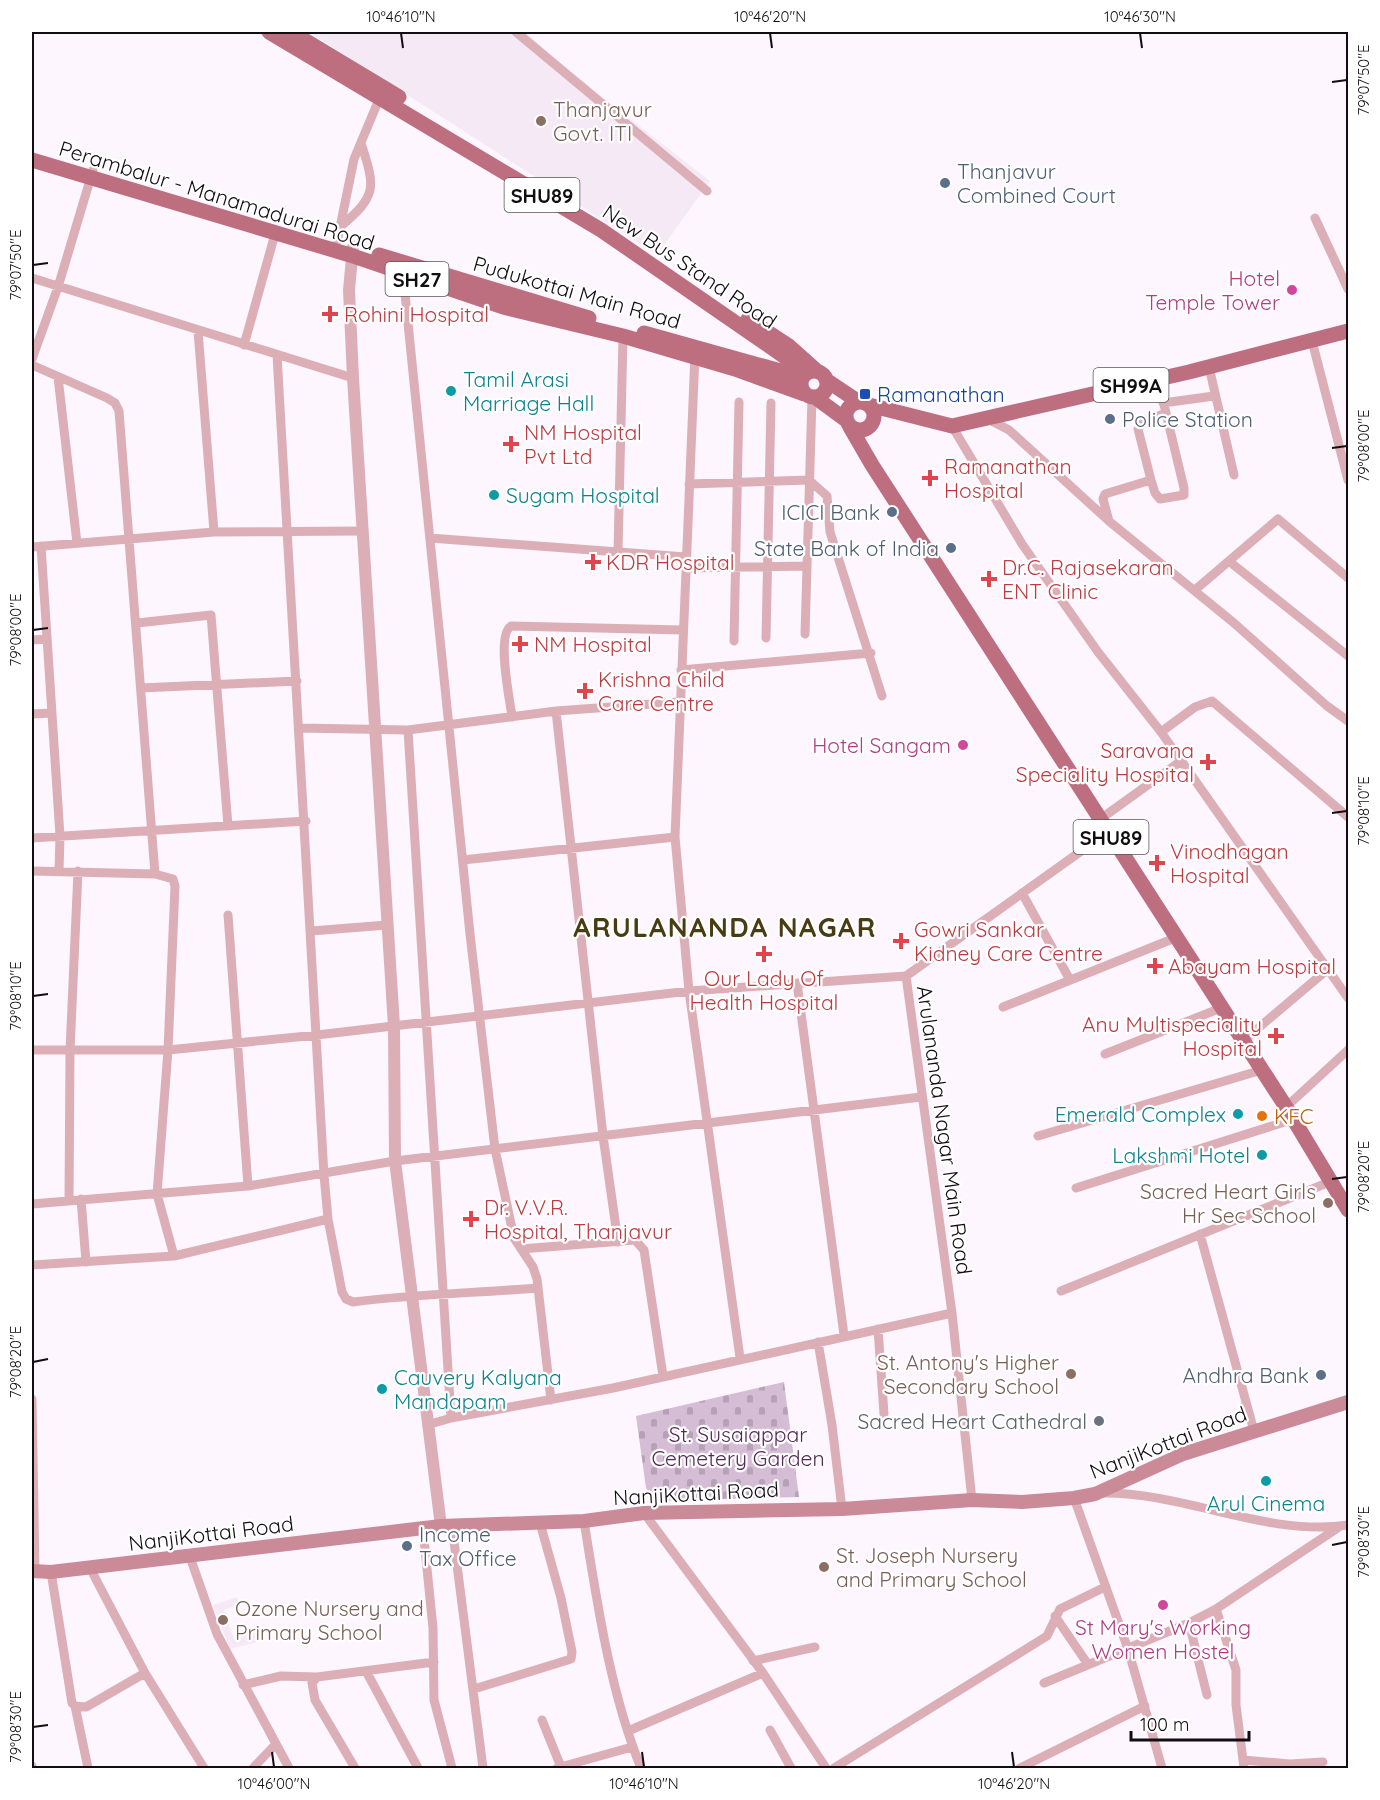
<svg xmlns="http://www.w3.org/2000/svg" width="1380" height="1800" viewBox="0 0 1380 1800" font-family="Quicksand,sans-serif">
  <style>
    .built { fill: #f6e9f6 }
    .cemetery { fill: url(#cemetery-stones) }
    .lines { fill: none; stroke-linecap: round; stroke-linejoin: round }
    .minor { stroke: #dcafb7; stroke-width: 9 }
    .tertiary { stroke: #dcafb7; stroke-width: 12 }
    .secondary { stroke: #cb8a97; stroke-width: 14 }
    .primary { stroke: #be6f7f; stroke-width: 15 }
    .ticks { fill: none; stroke: #110e11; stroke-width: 2 }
    .education-dot { fill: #8d6e63; stroke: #fff; stroke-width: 2 }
    .service-dot { fill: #5c6f8a; stroke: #fff; stroke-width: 2 }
    .hotel-dot { fill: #d1479c; stroke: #fff; stroke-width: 2 }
    .health-dot { fill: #e0444e; stroke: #fff; stroke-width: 2 }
    .culture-dot { fill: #0f9aa8; stroke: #fff; stroke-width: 2 }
    .transit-dot { fill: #1a4fb4; stroke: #fff; stroke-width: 2 }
    .food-dot { fill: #e8710a; stroke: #fff; stroke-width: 2 }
    .worship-dot { fill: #6b7280; stroke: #fff; stroke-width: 2 }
    .labels { text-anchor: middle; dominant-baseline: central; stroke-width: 4.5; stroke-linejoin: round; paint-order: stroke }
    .shield { fill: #fff; stroke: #585658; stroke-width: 1.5 }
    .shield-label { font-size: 20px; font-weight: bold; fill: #110e11 }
    .education-label { font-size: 21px; fill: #785e54; stroke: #fff; text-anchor: start }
    .service-label { font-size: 21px; fill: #4e5e75; stroke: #fff; text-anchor: start }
    .street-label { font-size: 21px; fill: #110e11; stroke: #fff }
    .hotel-label { font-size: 21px; fill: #b23c85; stroke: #fff; text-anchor: end }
    .health-label { font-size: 21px; fill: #be3a42; stroke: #fff; text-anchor: start }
    .culture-label { font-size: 21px; fill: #0d838f; stroke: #fff; text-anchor: start }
    .transit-label { font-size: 21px; fill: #164399; stroke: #fff; text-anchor: start }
    .food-label { font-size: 21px; fill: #c56008; stroke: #fff; text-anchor: start }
    .worship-label { font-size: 21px; fill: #5b616d; stroke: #fff; text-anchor: end }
    .park-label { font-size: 21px; fill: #532955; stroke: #fff }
    .district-label { font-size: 27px; font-weight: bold; letter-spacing: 1.5px; fill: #473c12; stroke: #fff }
    .neatline { fill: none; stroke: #110e11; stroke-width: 2 }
    .ticks-label { font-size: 15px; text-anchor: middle; fill: #110e11 }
  </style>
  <defs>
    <pattern id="cemetery-stones" width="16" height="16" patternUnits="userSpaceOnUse" patternTransform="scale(1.5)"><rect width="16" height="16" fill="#d5bdd5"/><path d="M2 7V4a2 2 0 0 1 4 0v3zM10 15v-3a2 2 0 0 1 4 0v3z" fill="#b6a1b6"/></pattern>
  </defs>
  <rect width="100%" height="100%" fill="#fef6fe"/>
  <!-- built -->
  <path class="built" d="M 309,32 L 525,32 L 575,76 L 710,181 L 657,255 Z
    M 237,1597 L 240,1604 L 224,1610 L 234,1639 L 258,1630 L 262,1641 L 230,1649 L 213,1605 Z"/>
  <!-- cemetery -->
  <path class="cemetery" d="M 784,1382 L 799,1497 L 656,1501 L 655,1492 L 649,1492 L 646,1488 L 636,1416 Z"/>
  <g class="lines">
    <!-- minor -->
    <path class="minor" d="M 516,32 L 707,191
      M 1315,218 L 1348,289
      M 341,226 C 378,195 375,187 361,143
      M 337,242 L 354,159 L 380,97
      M 403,274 L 470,934 L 495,1149 L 514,1238 L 533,1267 L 537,1279 L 551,1400
      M 32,278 L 353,378
      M 198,331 L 214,532
      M 1312,341 L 1348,480
      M 244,345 L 275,234
      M 695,354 L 675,837 L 689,991 L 740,1358
      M 277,355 L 324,1175 L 328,1219 L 342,1292 L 346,1299 L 353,1302 C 414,1294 476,1293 538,1288
      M 32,359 L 58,287 L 93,170
      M 32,365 L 107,398 L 115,403 L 119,411 L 155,874
      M 1209,367 L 1234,475
      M 58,377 L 77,543
      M 1163,403 L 1214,396
      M 988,419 L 1009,430 L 1110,522 L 1234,623 L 1327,706 L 1348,721
      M 952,426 L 1022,544 L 1098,652 L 1161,732 L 1348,998
      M 1151,480 L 1155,493 L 1160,499 L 1184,495 L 1184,488 L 1166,413
      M 689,484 L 809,480 L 827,496 L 830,532 L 882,696
      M 1109,521 L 1103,499 L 1105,494 L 1151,480 L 1138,429 L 1143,422 L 1166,413 L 1158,379
      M 430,538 L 686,557
      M 41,546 L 60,836 L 59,871
      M 32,547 L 214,532 L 362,531
      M 618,552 L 623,336
      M 1230,562 L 1348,656
      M 686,568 L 807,566
      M 1195,590 L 1278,519 L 1348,578
      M 137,623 L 211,615 L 228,826
      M 805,634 L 812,398
      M 766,638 L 771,403
      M 32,640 L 47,639
      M 734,641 L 739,402
      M 681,670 L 871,653
      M 141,688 L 297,681
      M 556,711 L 603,1136 L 618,1242
      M 32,714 L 51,713
      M 512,717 C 510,700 496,635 511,626 L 683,630
      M 300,728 L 408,730 L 556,711 L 679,702
      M 408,730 L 451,1418
      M 1161,732 L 1195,707 L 1212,701 L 1348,817
      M 1099,820 L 1181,761
      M 32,838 L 306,821
      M 463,860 L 675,837
      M 32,871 L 155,874 L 173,879 L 175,886 L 168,1050 L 157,1194 L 174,1256
      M 1022,893 L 1070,980
      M 228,915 L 248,1186
      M 311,931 L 387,925
      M 797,983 L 844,1335
      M 1003,1007 L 1175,938
      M 1243,1041 L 1328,969
      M 32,1050 L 168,1050 L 317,1035 L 689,991 L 906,976
      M 1105,1054 L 1221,1008
      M 1286,1107 L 1348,1050
      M 1038,1136 L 1262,1070
      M 1076,1188 L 1294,1119
      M 81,1199 L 86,1262
      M 69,1200 L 70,1051 L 78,871
      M 32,1204 L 248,1186 L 395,1161 L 921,1097
      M 1200,1234 L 1254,1431
      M 521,1249 L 635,1240 L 644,1250 L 663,1376
      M 32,1265 L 174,1256 L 328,1219
      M 1061,1291 L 1332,1181
      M 878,1329 L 884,1414
      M 818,1342 L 832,1425 L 842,1509
      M 32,1399 L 35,1571
      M 427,1425 L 451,1418 L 613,1388 L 952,1313
      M 1102,1493 C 1186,1492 1265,1537 1348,1525
      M 1074,1498 L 1128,1649 L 1162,1768
      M 972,1500 L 952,1313 L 906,976 L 1108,832
      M 644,1513 L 763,1673 L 826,1768
      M 584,1521 C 597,1602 610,1692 641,1768
      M 452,1526 L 483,1768
      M 423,1529 L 433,1628 L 434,1700 L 452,1768
      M 190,1557 L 217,1634 L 289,1768
      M 90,1568 L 145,1673 L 204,1768
      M 51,1572 L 72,1703 L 75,1706 L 86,1707 L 145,1673
      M 1216,1609 L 1236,1670 L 1236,1705 L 1244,1768
      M 1055,1616 L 1087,1663
      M 1189,1623 L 1207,1695
      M 753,1661 L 815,1647
      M 366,1671 L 418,1768
      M 317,1677 L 312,1683 L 315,1700 L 355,1768
      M 1044,1683 L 1189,1623 L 1216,1609 L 1339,1527
      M 243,1685 L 281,1676 L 317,1677 L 434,1662
      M 474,1689 L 571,1659 L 572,1652 L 561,1598 L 540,1523
      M 75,1706 L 88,1768
      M 542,1720 L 561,1767
      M 770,1730 L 791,1768
      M 628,1731 L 763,1673
      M 1243,1760 L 1290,1764 L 1323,1762
      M 32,1766 L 32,1768
      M 253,1768 L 275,1745
      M 557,1768 L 632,1747
      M 834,1768 L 1047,1636 L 1060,1609 L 1105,1587
      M 1020,1768 L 1145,1706"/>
    <!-- tertiary -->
    <path class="tertiary" d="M 353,247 L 349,290 L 353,378 L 394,1026 L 395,1161 L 441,1526"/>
    <!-- secondary -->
    <path class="secondary" d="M 32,1571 L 51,1572 L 441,1526 L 584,1521 L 644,1513 L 842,1509 L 972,1500 L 1022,1502 L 1074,1498 L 1095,1494 L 1183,1454 L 1348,1402"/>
    <!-- primary -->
    <path class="primary" d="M 269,32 L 601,230 L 765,343 L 785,357 L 802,377
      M 291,32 L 399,97
      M 32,160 L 350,255 L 503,307 L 623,336 L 735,369 L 804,394
      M 379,255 L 589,318
      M 748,319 L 789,346 L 817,371
      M 644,333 L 802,377
      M801 384a13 13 0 1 1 26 0a13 13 0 1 1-26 0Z
      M 826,380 L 859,402
      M 816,398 L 846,420
      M846 416a14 14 0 1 1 28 0a14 14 0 1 1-28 0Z
      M 869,405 L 952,426 L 1189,372 L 1348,331
      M 850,427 L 872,465 L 1286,1107 L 1348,1210"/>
  </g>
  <!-- ticks -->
  <path class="ticks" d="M 401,33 L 403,48M 770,33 L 772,48M 1140,33 L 1142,48M 1332,82 L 1347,80M 33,265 L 48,263M 1332,448 L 1347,446M 33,630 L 48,628M 1332,813 L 1347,811M 33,996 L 48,994M 1332,1179 L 1347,1177M 33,1362 L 48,1359M 1332,1545 L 1347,1542M 33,1727 L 48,1725M 272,1752 L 274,1767M 642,1752 L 644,1767M 1012,1752 L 1014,1767"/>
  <!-- markers -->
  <g class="education-dot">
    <circle cx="541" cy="121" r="6"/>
    <circle cx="1328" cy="1203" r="6"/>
    <circle cx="1071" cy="1374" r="6"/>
    <circle cx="824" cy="1567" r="6"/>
    <circle cx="223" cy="1620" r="6"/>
  </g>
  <g class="service-dot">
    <circle cx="945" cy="183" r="6"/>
    <circle cx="1110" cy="419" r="6"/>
    <circle cx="892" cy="512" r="6"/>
    <circle cx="951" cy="548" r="6"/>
    <circle cx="1321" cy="1375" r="6"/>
    <circle cx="407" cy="1546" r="6"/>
  </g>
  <g class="hotel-dot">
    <circle cx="1292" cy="290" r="6"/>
    <circle cx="963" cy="745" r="6"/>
    <circle cx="1163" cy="1605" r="6"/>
  </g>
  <g class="health-dot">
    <path d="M327 305h6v6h6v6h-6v6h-6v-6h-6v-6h6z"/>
    <path d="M508 435h6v6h6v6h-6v6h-6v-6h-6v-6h6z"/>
    <path d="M927 469h6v6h6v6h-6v6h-6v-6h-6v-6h6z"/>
    <path d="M590 553h6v6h6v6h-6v6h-6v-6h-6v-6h6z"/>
    <path d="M986 570h6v6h6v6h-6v6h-6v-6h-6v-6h6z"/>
    <path d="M517 635h6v6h6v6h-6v6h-6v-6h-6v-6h6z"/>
    <path d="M582 682h6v6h6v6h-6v6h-6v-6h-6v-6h6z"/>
    <path d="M1205 753h6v6h6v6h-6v6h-6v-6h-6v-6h6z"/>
    <path d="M1154 854h6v6h6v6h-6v6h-6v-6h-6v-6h6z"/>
    <path d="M898 932h6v6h6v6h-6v6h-6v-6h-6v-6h6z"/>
    <path d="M761 945h6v6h6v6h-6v6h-6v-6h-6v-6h6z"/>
    <path d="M1152 957h6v6h6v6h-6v6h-6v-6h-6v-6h6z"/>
    <path d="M1273 1027h6v6h6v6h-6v6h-6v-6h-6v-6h6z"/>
    <path d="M468 1210h6v6h6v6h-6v6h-6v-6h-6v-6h6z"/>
  </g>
  <g class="culture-dot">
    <circle cx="451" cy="391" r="6"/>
    <circle cx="494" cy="495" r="6"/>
    <circle cx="1238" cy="1114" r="6"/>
    <circle cx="1262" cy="1155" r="6"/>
    <circle cx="382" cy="1389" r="6"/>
    <circle cx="1266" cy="1481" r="6"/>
  </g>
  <rect class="transit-dot" x="859" y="388" width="12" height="12" rx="3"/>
  <circle class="food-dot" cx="1262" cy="1116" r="6"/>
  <circle class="worship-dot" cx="1099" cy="1421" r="6"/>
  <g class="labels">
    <!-- shield labels -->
    <g class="shield">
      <rect x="504.5" y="178" width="75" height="34" rx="4.5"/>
      <rect x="385.5" y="262" width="63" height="34" rx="4.5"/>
      <rect x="1093.5" y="368" width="75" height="34" rx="4.5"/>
      <rect x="1073.5" y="820" width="75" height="34" rx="4.5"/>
    </g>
    <g class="shield-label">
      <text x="542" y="195">SHU89</text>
      <text x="417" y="279">SH27</text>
      <text x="1131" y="385">SH99A</text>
      <text x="1111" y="837">SHU89</text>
    </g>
    <!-- education labels -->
    <g class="education-label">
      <text x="553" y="109">Thanjavur<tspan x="553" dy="24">Govt. ITI</tspan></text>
      <text x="1316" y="1191" text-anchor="end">Sacred Heart Girls<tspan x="1316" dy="24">Hr Sec School</tspan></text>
      <text x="1059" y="1362" text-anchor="end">St. Antony's Higher<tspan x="1059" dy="24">Secondary School</tspan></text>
      <text x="836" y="1555">St. Joseph Nursery<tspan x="836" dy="24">and Primary School</tspan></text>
      <text x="235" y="1608">Ozone Nursery and<tspan x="235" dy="24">Primary School</tspan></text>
    </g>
    <!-- service labels -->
    <g class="service-label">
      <text x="957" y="171">Thanjavur<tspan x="957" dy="24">Combined Court</tspan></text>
      <text x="1122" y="419">Police Station</text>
      <text x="880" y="512" text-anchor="end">ICICI Bank</text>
      <text x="939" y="548" text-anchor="end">State Bank of India</text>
      <text x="1309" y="1375" text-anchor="end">Andhra Bank</text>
      <text x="419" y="1534">Income<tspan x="419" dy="24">Tax Office</tspan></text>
    </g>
    <!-- street labels -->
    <g class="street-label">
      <text transform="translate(217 195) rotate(17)">Perambalur - Manamadurai Road</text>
      <text transform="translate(690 266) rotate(34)">New Bus Stand Road</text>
      <text transform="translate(577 292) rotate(16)">Pudukottai Main Road</text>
      <text transform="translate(945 1130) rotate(82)">Arulananda Nagar Main Road</text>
      <text transform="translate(1168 1442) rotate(-21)">NanjiKottai Road</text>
      <text transform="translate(696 1493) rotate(-3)">NanjiKottai Road</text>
      <text transform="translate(211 1533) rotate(-7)">NanjiKottai Road</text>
    </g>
    <!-- hotel labels -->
    <g class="hotel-label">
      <text x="1280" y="278">Hotel<tspan x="1280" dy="24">Temple Tower</tspan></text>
      <text x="951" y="745">Hotel Sangam</text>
      <text x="1163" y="1627" text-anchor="middle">St Mary's Working<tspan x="1163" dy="24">Women Hostel</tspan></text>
    </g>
    <!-- health labels -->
    <g class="health-label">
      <text x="344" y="314">Rohini Hospital</text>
      <text x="524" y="432">NM Hospital<tspan x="524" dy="24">Pvt Ltd</tspan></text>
      <text x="944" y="466">Ramanathan<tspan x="944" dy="24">Hospital</tspan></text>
      <text x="606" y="562">KDR Hospital</text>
      <text x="1002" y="567">Dr.C. Rajasekaran<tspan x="1002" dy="24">ENT Clinic</tspan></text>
      <text x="534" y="644">NM Hospital</text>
      <text x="598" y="679">Krishna Child<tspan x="598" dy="24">Care Centre</tspan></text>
      <text x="1194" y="750" text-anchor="end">Saravana<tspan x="1194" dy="24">Speciality Hospital</tspan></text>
      <text x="1170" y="851">Vinodhagan<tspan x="1170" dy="24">Hospital</tspan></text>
      <text x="914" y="929">Gowri Sankar<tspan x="914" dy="24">Kidney Care Centre</tspan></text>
      <text x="1168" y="966">Abayam Hospital</text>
      <text x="764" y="978" text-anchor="middle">Our Lady Of<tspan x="764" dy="24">Health Hospital</tspan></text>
      <text x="1262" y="1024" text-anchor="end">Anu Multispeciality<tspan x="1262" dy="24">Hospital</tspan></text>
      <text x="484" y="1207">Dr. V.V.R.<tspan x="484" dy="24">Hospital, Thanjavur</tspan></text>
    </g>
    <!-- culture labels -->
    <g class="culture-label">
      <text x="463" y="379">Tamil Arasi<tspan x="463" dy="24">Marriage Hall</tspan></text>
      <text x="506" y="495">Sugam Hospital</text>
      <text x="1226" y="1114" text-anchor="end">Emerald Complex</text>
      <text x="1250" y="1155" text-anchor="end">Lakshmi Hotel</text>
      <text x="394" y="1377">Cauvery Kalyana<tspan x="394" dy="24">Mandapam</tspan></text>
      <text x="1266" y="1503" text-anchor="middle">Arul Cinema</text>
    </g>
    <!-- transit labels -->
    <g class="transit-label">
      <text x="877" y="394">Ramanathan</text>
    </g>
    <!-- food labels -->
    <g class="food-label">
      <text x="1274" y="1116">KFC</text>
    </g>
    <!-- worship labels -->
    <g class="worship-label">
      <text x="1087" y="1421">Sacred Heart Cathedral</text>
    </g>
    <!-- park labels -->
    <g class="park-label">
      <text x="738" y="1434">St. Susaiappar<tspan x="738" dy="24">Cemetery Garden</tspan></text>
    </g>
    <!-- district labels -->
    <g class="district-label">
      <text x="725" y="927">ARULANANDA NAGAR</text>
    </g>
  </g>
  <!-- border -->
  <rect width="1380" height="1800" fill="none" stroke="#ffffff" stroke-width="66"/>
  <!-- scale -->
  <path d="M1131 1731v9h118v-9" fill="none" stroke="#110e11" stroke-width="3"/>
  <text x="1140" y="1731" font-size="18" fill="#110e11" stroke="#ffffff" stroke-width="4.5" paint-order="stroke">100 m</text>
  <rect x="33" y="33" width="1314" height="1734" class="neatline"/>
  <g class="ticks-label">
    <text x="401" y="22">10°46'10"N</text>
    <text x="770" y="22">10°46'20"N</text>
    <text x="1140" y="22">10°46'30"N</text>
    <text transform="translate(1364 80) rotate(-90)" y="5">79°07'50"E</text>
    <text transform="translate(16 265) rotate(-90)" y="5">79°07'50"E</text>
    <text transform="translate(1364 446) rotate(-90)" y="5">79°08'00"E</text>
    <text transform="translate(16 630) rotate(-90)" y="5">79°08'00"E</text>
    <text transform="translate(1364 811) rotate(-90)" y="5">79°08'10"E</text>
    <text transform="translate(16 996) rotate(-90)" y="5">79°08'10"E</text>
    <text transform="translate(1364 1177) rotate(-90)" y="5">79°08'20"E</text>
    <text transform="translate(16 1362) rotate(-90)" y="5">79°08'20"E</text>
    <text transform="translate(1364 1542) rotate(-90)" y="5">79°08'30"E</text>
    <text transform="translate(16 1727) rotate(-90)" y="5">79°08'30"E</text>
    <text x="274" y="1789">10°46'00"N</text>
    <text x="644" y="1789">10°46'10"N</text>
    <text x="1014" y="1789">10°46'20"N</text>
  </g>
</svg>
